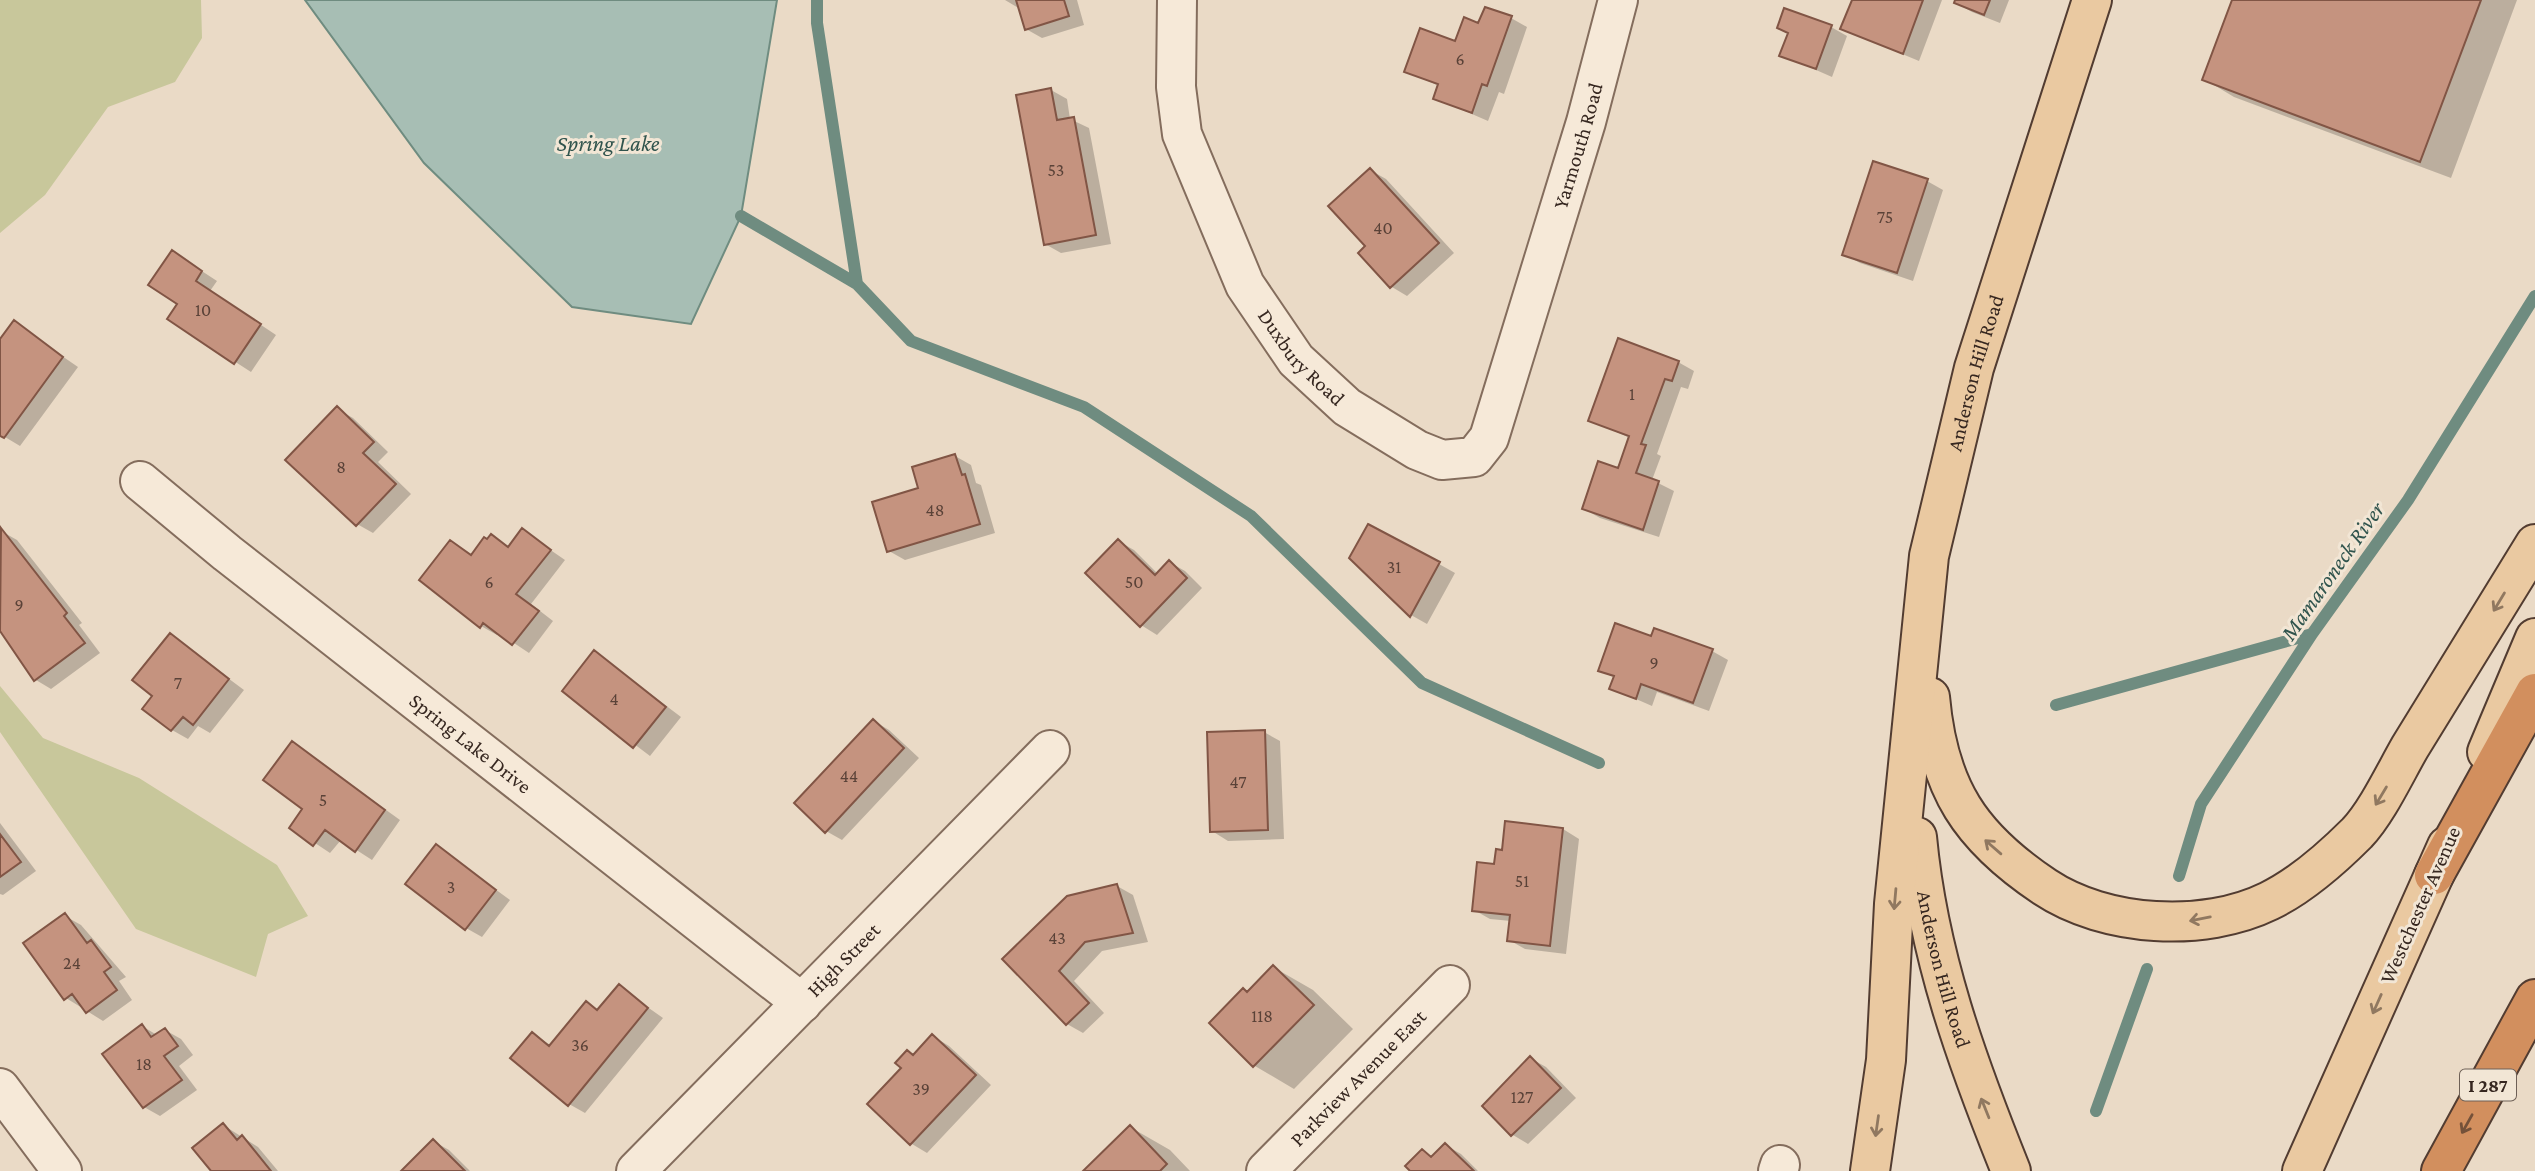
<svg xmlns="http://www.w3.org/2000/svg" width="2535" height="1171" viewBox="0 0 2535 1171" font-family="'Crimson Pro',serif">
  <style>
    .green { fill: #c8c79b }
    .water { fill: #a7beb4; stroke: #6f8c80; stroke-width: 2 }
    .shadow { fill: #0003 }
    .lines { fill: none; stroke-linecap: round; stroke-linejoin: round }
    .stream { stroke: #6f8c80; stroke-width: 12 }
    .building { fill: #c5937f; stroke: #815545; stroke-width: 2 }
    .minor-casing { stroke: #846d5d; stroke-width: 42 }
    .major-casing { stroke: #523c31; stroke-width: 42 }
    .highway-casing { stroke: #523c31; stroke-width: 42 }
    .minor { stroke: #f6e9d8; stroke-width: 38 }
    .major { stroke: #eac9a1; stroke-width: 38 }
    .highway { stroke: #d28f5e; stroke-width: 38 }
    .oneway { stroke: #907860 }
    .oneway2 { stroke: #745139 }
    .labels { text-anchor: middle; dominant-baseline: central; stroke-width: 6; stroke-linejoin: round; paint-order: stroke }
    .number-label { font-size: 18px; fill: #5a4238 }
    .shield { fill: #f2e6d5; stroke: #6e6056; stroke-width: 2 }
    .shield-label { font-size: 19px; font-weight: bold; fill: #362720 }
    .street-label { font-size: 21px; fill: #362720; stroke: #f2e6d5 }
    .water-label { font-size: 23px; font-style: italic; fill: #30544d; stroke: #f2e6d5 }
  </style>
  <rect width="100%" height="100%" fill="#eadac6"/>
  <!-- green -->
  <path class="green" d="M 0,0 L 201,0 L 202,38 L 175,82 L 108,107 L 45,195 L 0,233 Z
    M 0,686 L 43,738 L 139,778 L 277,865 L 308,916 L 268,934 L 256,977 L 136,929 L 0,732 Z"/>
  <!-- water -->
  <path class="water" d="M 305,0 L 777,0 L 741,216 L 691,324 L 572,307 L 424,163 Z"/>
  <!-- shadow -->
  <path class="shadow" d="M 1005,0 L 1077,0 L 1084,25 L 1042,38 L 1026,29 L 1020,9 Z
    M 1854,0 L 1942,0 L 1919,61 L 1842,29 Z
    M 1957,0 L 2009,0 L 2000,23 L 1972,12 L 1956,3 Z
    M 2234,0 L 2517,0 L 2451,178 L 2234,97 L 2204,79 Z
    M 1511,18 L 1527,27 L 1504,94 L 1499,92 L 1488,121 L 1435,98 L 1439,86 L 1406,71 L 1456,43 L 1479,25 Z
    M 1831,27 L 1847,36 L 1832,77 L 1782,55 L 1790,34 Z
    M 1051,90 L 1067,99 L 1070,119 L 1089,128 L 1111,244 L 1061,253 L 1045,244 Z
    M 1370,170 L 1386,179 L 1454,253 L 1407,296 L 1392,287 Z
    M 1927,181 L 1943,190 L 1913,281 L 1860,263 L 1844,254 Z
    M 188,262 L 217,281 L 210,291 L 276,335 L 251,372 L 169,319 L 179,304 Z
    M 14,323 L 78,367 L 20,446 L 0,434 L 0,342 Z
    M 1678,362 L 1694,371 L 1688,389 L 1681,387 L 1657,454 L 1661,456 L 1652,480 L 1674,491 L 1659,537 L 1600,518 L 1584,509 L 1619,470 L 1630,438 L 1590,420 Z
    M 337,409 L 353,418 L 388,452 L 378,462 L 411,494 L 373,533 L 357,524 Z
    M 955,456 L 971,465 L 976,483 L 981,485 L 995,533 L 905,560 L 889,551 L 920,489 Z
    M 1,531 L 17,540 L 82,623 L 79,625 L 100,653 L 51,689 L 36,680 L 0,628 Z
    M 523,531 L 565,560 L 531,604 L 553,621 L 529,653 L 499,633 L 497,635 L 481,626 L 421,580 L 451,542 L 472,556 L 491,536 L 510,547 Z
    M 1118,541 L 1134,550 L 1158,574 L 1169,562 L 1185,571 L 1202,588 L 1157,635 L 1141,625 Z
    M 1351,558 L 1439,564 L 1455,573 L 1427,624 L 1411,615 Z
    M 170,635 L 244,690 L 210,733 L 198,726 L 188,739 L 172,730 L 154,696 Z
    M 1652,638 L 1712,651 L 1728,660 L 1709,711 L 1657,692 L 1652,706 L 1611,688 L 1615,678 L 1600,670 Z
    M 595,652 L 681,717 L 650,756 L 564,691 Z
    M 874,721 L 889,730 L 919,758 L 842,840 L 826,831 Z
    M 1264,732 L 1280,741 L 1284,839 L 1228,841 L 1212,831 Z
    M 293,743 L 400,820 L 372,860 L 341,840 L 330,853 L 291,827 L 305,809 Z
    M 0,823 L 36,871 L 3,895 L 0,894 Z
    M 1563,829 L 1579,839 L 1566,954 L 1525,949 L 1509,940 L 1511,921 L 1490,919 L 1474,910 L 1503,852 Z
    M 436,846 L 510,900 L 482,937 L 466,928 Z
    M 1117,886 L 1133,895 L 1148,942 L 1102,951 L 1074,981 L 1104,1013 L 1083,1033 L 1067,1024 L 1004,959 Z
    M 65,916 L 81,925 L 126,977 L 119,981 L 132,1000 L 103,1021 L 66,998 Z
    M 1273,967 L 1313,990 L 1353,1029 L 1294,1089 L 1255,1066 L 1211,1023 Z
    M 619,987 L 663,1018 L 585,1113 L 569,1104 L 533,1034 L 552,1046 L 587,1003 L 599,1010 Z
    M 142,1026 L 157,1035 L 165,1030 L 181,1039 L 193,1055 L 179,1066 L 197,1090 L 160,1116 L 144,1107 Z
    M 933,1036 L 949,1046 L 991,1085 L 927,1153 L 912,1144 L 870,1104 Z
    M 1530,1058 L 1546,1067 L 1576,1098 L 1528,1144 L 1513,1135 L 1485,1106 Z
    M 223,1125 L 258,1147 L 278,1171 L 213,1171 Z
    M 1130,1127 L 1170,1150 L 1190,1171 L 1085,1171 Z
    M 433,1141 L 449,1150 L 470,1171 L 401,1171 Z
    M 1445,1145 L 1461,1154 L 1478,1171 L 1412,1171 L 1422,1151 L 1433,1157 Z"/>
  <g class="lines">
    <!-- stream -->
    <path class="stream" d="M 817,0 L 817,23 L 857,284 L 911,341 L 1084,407 L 1251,516 L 1422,683 L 1599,763
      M 741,216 L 857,284
      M 2056,705 L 2312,634
      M 2179,876 L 2201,804 L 2312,634 L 2408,500 L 2535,296
      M 2096,1111 L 2147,969"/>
  </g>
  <!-- building -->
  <path class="building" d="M 1016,0 L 1064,0 L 1069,16 L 1025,30 Z
    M 1852,0 L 1923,0 L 1903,54 L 1840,29 Z
    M 1955,0 L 1990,0 L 1984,15 L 1954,3 Z
    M 2232,0 L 2481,0 L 2420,162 L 2202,80 Z
    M 1485,7 L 1512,16 L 1487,86 L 1482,84 L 1472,113 L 1433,99 L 1438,84 L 1404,72 L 1420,28 L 1455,41 L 1464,17 L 1478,23 Z
    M 1784,8 L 1832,25 L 1816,69 L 1779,56 L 1788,33 L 1777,28 Z
    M 1051,88 L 1057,120 L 1074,117 L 1096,235 L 1044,245 L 1016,95 Z
    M 1873,161 L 1928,179 L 1897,273 L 1842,255 Z
    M 1370,168 L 1439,243 L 1390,288 L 1358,253 L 1365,246 L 1328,206 Z
    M 172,250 L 202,271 L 196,281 L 261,324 L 234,364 L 167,319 L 177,304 L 148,285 Z
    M 14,320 L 63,357 L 4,438 L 0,436 L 0,339 Z
    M 1618,338 L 1679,361 L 1672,381 L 1665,379 L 1641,444 L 1646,445 L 1636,473 L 1659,481 L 1643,530 L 1582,509 L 1598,461 L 1618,468 L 1629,436 L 1588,421 Z
    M 337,406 L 374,442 L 363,453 L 396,484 L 356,526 L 285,460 Z
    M 955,454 L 962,475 L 965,474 L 980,524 L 887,552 L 872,502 L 918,488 L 912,467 Z
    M 1368,524 L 1440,562 L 1410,617 L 1349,558 Z
    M 1,528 L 67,613 L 64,616 L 85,643 L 34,681 L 0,631 Z
    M 522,528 L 551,550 L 516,594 L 539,611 L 512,645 L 483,623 L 480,628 L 419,580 L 450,540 L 471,555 L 484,537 L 487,539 L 491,534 L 508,547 Z
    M 1118,539 L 1155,575 L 1169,560 L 1187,578 L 1140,627 L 1085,573 Z
    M 1615,623 L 1651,636 L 1654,628 L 1713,649 L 1693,703 L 1641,684 L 1636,699 L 1609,689 L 1614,676 L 1598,671 Z
    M 170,633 L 229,679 L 193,725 L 183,717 L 171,731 L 142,709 L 152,696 L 132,680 Z
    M 594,650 L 666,707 L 633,748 L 562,691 Z
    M 873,719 L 904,748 L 825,833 L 794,803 Z
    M 1265,730 L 1268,830 L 1210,832 L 1207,732 Z
    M 292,741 L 385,810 L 355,852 L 325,830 L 313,846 L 289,828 L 302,809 L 263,780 Z
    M 1505,821 L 1563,828 L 1550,946 L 1507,941 L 1510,915 L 1472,911 L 1477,862 L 1494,864 L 1496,849 L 1502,850 Z
    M 0,834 L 21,862 L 0,877 Z
    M 436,844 L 496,890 L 465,930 L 405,884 Z
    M 1117,884 L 1133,933 L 1085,942 L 1059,971 L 1089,1003 L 1066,1025 L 1002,959 L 1067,896 Z
    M 65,913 L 87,943 L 91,940 L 111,967 L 104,972 L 117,990 L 86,1013 L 72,994 L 64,1000 L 23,943 Z
    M 1273,965 L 1314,1005 L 1253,1067 L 1209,1023 L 1243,988 L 1247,992 Z
    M 619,984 L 648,1008 L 568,1106 L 510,1058 L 532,1032 L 549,1046 L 586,1001 L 597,1010 Z
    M 142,1024 L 151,1037 L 165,1028 L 178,1046 L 164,1056 L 182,1080 L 143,1108 L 102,1054 Z
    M 932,1034 L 976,1075 L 910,1145 L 867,1104 L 901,1068 L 895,1063 L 907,1050 L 913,1055 Z
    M 1530,1056 L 1561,1088 L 1511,1136 L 1482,1106 Z
    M 223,1123 L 237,1140 L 242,1135 L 271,1171 L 211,1171 L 192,1148 Z
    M 1130,1125 L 1167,1164 L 1160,1171 L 1083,1171 Z
    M 433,1139 L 465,1171 L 401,1171 Z
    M 1445,1143 L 1474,1171 L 1410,1171 L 1405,1166 L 1422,1149 L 1431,1157 Z"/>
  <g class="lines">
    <defs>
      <g id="minor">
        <path id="s1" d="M 1177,0 L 1176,87 L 1182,134 L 1245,285 L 1296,360 L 1347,407 L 1417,450 L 1442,460 L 1474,457 L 1489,438 L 1586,122 L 1618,0"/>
        <path id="s2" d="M 140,481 L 227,553 L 802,1003"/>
        <path d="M 0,1088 L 62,1171"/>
        <path id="s3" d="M 636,1171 L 1050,750"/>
        <path id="s4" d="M 1266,1171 L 1450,985"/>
        <path d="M 1778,1171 L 1780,1165"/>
      </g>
      <g id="major">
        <path d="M 1930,697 C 1938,788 1970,837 2045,887 C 2105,927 2204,933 2269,901 C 2302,885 2332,858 2357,833 C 2377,812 2395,773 2410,747 C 2452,679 2493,611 2535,544"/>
        <path d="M 2487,752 L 2535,638"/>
        <path id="s5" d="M 1917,837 C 1928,955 1967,1062 2011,1171"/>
        <path id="s6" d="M 1870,1171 L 1886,1060 L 1894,904 L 1929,556 L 1974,368 L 2092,0"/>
        <path d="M 2302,1171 L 2447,846"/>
      </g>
      <path id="highway" d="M 2434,875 L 2535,693
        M 2441,1171 L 2535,999"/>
    </defs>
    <!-- minor casing -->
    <use href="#minor" class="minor-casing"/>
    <!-- major casing -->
    <use href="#major" class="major-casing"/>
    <!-- highway casing -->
    <use href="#highway" class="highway-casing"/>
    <!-- minor -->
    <use href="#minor" class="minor"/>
    <!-- major -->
    <use href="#major" class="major"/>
    <!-- highway -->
    <use href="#highway" class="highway"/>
  </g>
  <!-- one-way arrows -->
  <defs><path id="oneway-shaft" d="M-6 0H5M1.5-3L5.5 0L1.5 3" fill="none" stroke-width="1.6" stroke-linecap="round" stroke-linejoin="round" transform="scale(1.75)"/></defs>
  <g class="oneway">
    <use href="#oneway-shaft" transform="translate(2499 602) rotate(121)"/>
    <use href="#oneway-shaft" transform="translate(2381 796) rotate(121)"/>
    <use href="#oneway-shaft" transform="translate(1993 847) rotate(-139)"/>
    <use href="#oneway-shaft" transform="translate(1895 899) rotate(95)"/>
    <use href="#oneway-shaft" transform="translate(2200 919) rotate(169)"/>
    <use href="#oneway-shaft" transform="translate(2377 1004) rotate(114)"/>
    <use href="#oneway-shaft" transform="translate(1985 1108) rotate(-112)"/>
    <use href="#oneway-shaft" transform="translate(1877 1126) rotate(98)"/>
  </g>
  <use class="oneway2" href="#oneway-shaft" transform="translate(2467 1124) rotate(119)"/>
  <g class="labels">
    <!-- number labels -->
    <g class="number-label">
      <text x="1460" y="59">6</text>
      <text x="1056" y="170">53</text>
      <text x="1885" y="217">75</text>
      <text x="1383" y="228">40</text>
      <text x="203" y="310">10</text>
      <text x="1632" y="394">1</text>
      <text x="341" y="467">8</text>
      <text x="935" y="510">48</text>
      <text x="1394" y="567">31</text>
      <text x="489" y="582">6</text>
      <text x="1134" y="582">50</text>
      <text x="19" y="605">9</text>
      <text x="1654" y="663">9</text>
      <text x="178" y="683">7</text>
      <text x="614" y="699">4</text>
      <text x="849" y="776">44</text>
      <text x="1238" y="782">47</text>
      <text x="323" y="800">5</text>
      <text x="1522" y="881">51</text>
      <text x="451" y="887">3</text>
      <text x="1057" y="938">43</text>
      <text x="72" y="963">24</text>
      <text x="1262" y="1016">118</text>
      <text x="580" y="1045">36</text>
      <text x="144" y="1064">18</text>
      <text x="921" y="1089">39</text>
      <text x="1522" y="1097">127</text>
    </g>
    <!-- shield labels -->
    <rect class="shield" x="2460" y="1069.5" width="56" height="31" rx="5"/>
    <g class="shield-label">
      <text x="2488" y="1085">I 287</text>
    </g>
    <!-- street labels -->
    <g class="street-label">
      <text stroke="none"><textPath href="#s1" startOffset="929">Yarmouth Road</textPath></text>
      <text stroke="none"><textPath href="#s1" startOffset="390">Duxbury Road</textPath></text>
      <text stroke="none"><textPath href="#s6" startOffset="807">Anderson Hill Road</textPath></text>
      <text stroke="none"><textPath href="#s2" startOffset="422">Spring Lake Drive</textPath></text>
      <text transform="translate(2420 905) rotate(-66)">Westchester Avenue</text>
      <text stroke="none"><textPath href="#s3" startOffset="296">High Street</textPath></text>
      <text stroke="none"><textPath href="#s5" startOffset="135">Anderson Hill Road</textPath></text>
      <text stroke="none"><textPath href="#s4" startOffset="131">Parkview Avenue East</textPath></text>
    </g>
    <!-- water labels -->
    <g class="water-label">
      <text x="608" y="143">Spring Lake</text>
      <text transform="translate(2332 571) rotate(-55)">Mamaroneck River</text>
    </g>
  </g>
</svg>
